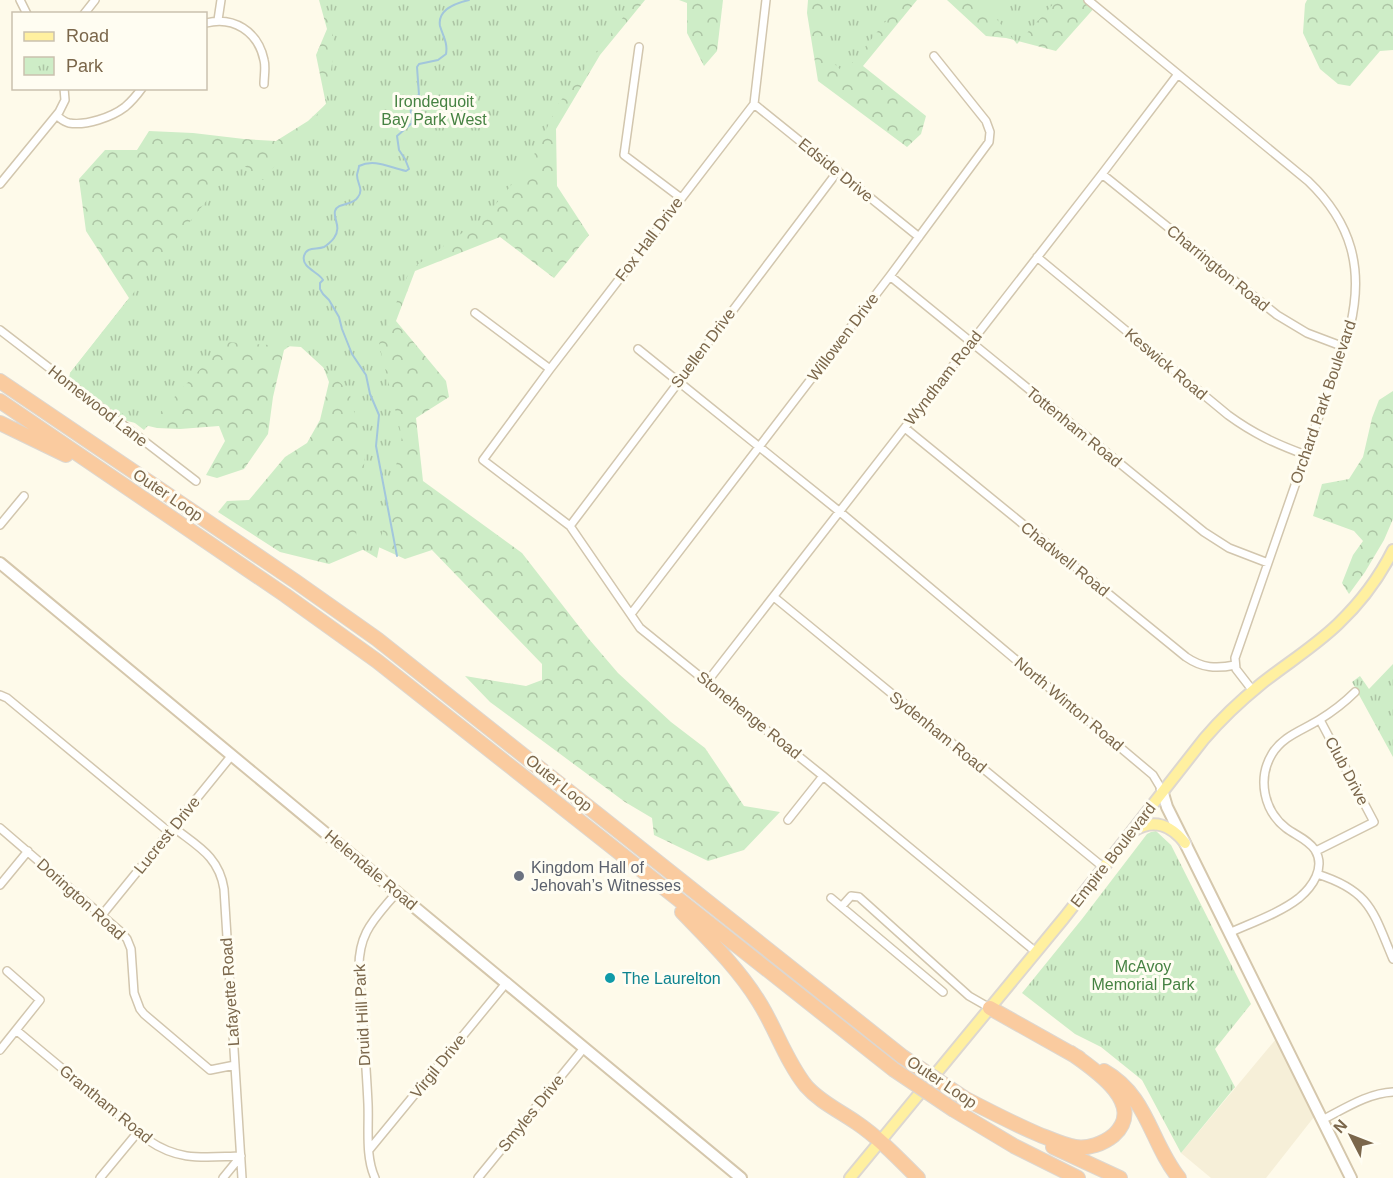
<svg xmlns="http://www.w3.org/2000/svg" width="1393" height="1178" viewBox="0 0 1393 1178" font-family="Arial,sans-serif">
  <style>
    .residential { fill: #f6efd8 }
    .forest { fill: url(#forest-crowns) }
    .park { fill: url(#park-tufts) }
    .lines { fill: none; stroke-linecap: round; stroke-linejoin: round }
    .stream { stroke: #a2c6dc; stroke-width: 2 }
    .street-casing { stroke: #d2c6ae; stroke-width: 10 }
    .secondary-casing { stroke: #d5c7ac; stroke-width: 14 }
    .primary-casing { stroke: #ddd7d0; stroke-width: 14 }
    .highway-casing { stroke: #ddd7d0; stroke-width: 16 }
    .street { stroke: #fff; stroke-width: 7 }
    .secondary { stroke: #fff; stroke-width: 10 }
    .primary { stroke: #fff0a0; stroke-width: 10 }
    .highway { stroke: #facb9f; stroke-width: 14 }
    .highway-bridge-casing { stroke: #ddd7d0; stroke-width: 16; stroke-linecap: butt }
    .highway-bridge { stroke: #facb9f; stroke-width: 14 }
    .worship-dot { fill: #6b7280; stroke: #fffdf2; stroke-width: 2 }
    .culture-dot { fill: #0f9aa8; stroke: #fffdf2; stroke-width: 2 }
    .labels { text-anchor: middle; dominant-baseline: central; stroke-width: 6; stroke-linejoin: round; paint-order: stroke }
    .park-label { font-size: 16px; fill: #468242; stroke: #fffdf2 }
    .street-label { font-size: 16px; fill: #7b674b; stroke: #fffdf2 }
    .worship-label { font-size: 16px; fill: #5b616d; stroke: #fffdf2; text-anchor: start }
    .culture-label { font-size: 16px; fill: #0d838f; stroke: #fffdf2; text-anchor: start }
  </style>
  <defs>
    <pattern id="forest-crowns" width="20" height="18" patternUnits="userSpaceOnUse" patternTransform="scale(1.5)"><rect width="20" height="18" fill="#ceedc7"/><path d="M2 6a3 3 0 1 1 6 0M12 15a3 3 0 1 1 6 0" fill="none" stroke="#acc4a4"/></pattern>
    <pattern id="park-tufts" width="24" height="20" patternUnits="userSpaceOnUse" patternTransform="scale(1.5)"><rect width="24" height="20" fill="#ceedc7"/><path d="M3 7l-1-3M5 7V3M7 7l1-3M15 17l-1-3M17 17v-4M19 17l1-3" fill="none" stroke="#acc4a4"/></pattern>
  </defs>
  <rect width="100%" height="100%" fill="#fefaea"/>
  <!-- residential -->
  <path class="residential" d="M 1276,1039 L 1314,1117 L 1266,1178 L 1211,1178 L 1181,1153 Z"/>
  <!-- forest -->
  <path class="forest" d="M 319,0 L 645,0 L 600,55 L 556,129 L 557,186 L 589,235 L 554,278 L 500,237 L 415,271 L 396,321 L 446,381 L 449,397 L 416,418 L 423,481 L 522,553 L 588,638 L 618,673 L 671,722 L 705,748 L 744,806 L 780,812 L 744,850 L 708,861 L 654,835 L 652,818 L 625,802 L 490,702 L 465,676 L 526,686 L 542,680 L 542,664 L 432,550 L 405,559 L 374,545 L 329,564 L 280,552 L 218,512 L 227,501 L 249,500 L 285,457 L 307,443 L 320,420 L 329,382 L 315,345 L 305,336 L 284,350 L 273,397 L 268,434 L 244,469 L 217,478 L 206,475 L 225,441 L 219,426 L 180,429 L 157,428 L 127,421 L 69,378 L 70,373 L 129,298 L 86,231 L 79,179 L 105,150 L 137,150 L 149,131 L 193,133 L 244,139 L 276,141 L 308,121 L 326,104 L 316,55 L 327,29 Z
    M 679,0 L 723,0 L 717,51 L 704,66 L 687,33 L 687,3 Z
    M 808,0 L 917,0 L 863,66 L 926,116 L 921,134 L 907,147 L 818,81 L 807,13 Z
    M 947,0 L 1088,0 L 1096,6 L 1056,51 L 1006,38 L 986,36 Z
    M 1307,0 L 1393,0 L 1393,50 L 1380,51 L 1350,86 L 1338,84 L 1320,69 L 1303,33 L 1305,4 Z
    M 1393,391 L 1393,519 L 1384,540 L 1365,572 L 1349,594 L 1342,583 L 1353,555 L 1363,541 L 1354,531 L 1313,516 L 1322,484 L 1349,479 L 1363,457 L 1372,418 L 1379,400 Z"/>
  <!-- park -->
  <path class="park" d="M 323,0 L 636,0 L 559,103 L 531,161 L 486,216 L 410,270 L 379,344 L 402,437 L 377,558 L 355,545 L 365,457 L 349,391 L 301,347 L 225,342 L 144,430 L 70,373 L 238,161 L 263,180 L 326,104 L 335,43 Z
    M 825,0 L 903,0 L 844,73 L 825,55 Z
    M 981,0 L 1057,0 L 1017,44 Z
    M 1393,664 L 1393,757 L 1352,682 L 1360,676 L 1369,689 Z
    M 1156,831 L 1171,845 L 1251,1004 L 1215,1049 L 1235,1087 L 1181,1153 L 1142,1080 L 1101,1047 L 1075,1034 L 1022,993 L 1082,919 L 1147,834 L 1151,832 Z"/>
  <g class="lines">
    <!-- stream -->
    <path class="stream" d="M 397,556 L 376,446 L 379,415 L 370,394 L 366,375 L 352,354 L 342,329 L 339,317 L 329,300 L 323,294 L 320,289 L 320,283 L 323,280 C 319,272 301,268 304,256 C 307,246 316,250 324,247 C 326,246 332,241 334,238 C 342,226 333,220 335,211 C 338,202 353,206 358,197 C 364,189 357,184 357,175 C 357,173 359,169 359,166 C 375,158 390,168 406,171 L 409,169 L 405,159 L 399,150 L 397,136 L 412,123 L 410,104 L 413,98 L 419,95 L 417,67 L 419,64 L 438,60 L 446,54 C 448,43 443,36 440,26 C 437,9 456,3 469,0"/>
    <defs>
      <path id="street" d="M 20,0 L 27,14
        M 766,0 L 754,104 L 550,369 L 483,460 L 570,526 L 640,628 L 823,776 L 1036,952
        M 1088,0 L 1308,181 C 1352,223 1364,269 1350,327 L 1235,658 L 1236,669 L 1253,691
        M 84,14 L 95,0
        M 218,20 L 221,0
        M 206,23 C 233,16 258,31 264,60 C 266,67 264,76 264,84
        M 639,47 L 624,155 L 681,198
        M 754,104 L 919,237
        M 57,116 C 61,119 64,122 69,123 C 86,126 112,117 125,107 C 132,101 137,95 142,88
        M 1102,174 L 1277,315 L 1307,333 L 1344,347
        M 0,184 L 59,112 L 65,100 L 64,88
        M 1037,257 L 1228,415 C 1254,434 1276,444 1306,455
        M 890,276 L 1204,532 L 1229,548 L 1268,563
        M 475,313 L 550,369
        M 0,330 L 196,481
        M 638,349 L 840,512 L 1153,775 L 1162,790
        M 905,428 L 1186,657 C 1202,668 1216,669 1235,665
        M 0,525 L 24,496
        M 570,526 L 838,171
        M 774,597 L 1103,867
        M 631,614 L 890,276 L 989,142 L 990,132 L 986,121 L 934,56
        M 707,682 L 1102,174 L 1178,74
        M 0,695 L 7,698 L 169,832
        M 788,820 L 823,776
        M 173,827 C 197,846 219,856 224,889 L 242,1178
        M 0,828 L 121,932 L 127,939 L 131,949 L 134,993 L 140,1009 L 144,1014 L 210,1070 L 235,1065
        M 1316,851 L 1374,822 L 1320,720
        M 1317,874 C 1371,891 1373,912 1393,959
        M 0,885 L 28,851
        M 831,898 L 943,992
        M 842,906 L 851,896 L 859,897 L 969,996 L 990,1008
        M 102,915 L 232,755
        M 1229,933 C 1251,923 1280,913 1299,898 C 1312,887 1326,868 1315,850 C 1309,840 1295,835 1286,828 C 1264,811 1257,779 1272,754 C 1283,736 1301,731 1319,720 C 1332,712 1344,703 1355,692
        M 16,1030 L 148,1140 C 180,1162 204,1157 241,1156
        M 0,1050 L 40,1000 L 7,971
        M 1322,1120 C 1344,1109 1368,1093 1393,1092
        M 369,1150 L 507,982
        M 100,1178 L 138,1132
        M 223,1178 L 241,1156
        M 375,1178 C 365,1156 369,1128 368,1104 C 366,1060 362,1015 359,970 C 358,932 375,919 397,892
        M 478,1178 L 584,1048"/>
      <path id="secondary" d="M 0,563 L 741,1178
        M 1162,790 L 1167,807 L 1185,843 L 1351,1178"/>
      <path id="primary" d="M 1133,831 C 1154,818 1171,825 1185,843
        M 850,1178 L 1064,918 L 1204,739 C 1221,719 1240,701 1261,684 C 1286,664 1314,647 1338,624 C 1360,603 1379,578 1393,550"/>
      <path id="highway" d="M 0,381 L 295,581 L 377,639 L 903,1057
        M 0,401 L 285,595 L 377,661 L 893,1069
        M 0,423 L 66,455
        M 682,912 C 710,941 738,968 759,1002 C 776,1029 786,1061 806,1086 C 820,1102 840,1111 857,1123 C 879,1138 899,1159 918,1178
        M 990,1008 L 1079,1058
        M 1104,1071 C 1148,1096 1150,1142 1179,1178
        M 964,1098 C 989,1111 1014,1124 1040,1135 C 1051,1139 1063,1145 1075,1147 C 1088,1149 1103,1144 1114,1135 C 1147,1104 1094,1069 1071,1053
        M 954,1110 L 1014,1146 L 1078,1178
        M 1053,1147 L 1120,1178"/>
    </defs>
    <!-- street casing -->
    <use href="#street" class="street-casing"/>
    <!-- secondary casing -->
    <use href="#secondary" class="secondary-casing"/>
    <!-- primary casing -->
    <use href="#primary" class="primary-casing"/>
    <!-- highway casing -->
    <use href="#highway" class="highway-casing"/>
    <!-- street -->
    <use href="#street" class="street"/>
    <!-- secondary -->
    <use href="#secondary" class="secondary"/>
    <!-- primary -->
    <use href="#primary" class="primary"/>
    <!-- highway -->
    <use href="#highway" class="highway"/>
    <defs>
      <path id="highway-bridge" d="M 903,1057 L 964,1098
        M 893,1069 L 954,1110"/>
    </defs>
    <!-- highway-bridge casing -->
    <use href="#highway-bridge" class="highway-bridge-casing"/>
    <!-- highway-bridge -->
    <use href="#highway-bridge" class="highway-bridge"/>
  </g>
  <!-- markers -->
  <circle class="worship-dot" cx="519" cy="876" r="6"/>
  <circle class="culture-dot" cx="610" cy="978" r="6"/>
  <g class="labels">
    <!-- park labels -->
    <g class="park-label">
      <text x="434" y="101">Irondequoit<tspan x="434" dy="18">Bay Park West</tspan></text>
      <text x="1143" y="966">McAvoy<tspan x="1143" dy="18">Memorial Park</tspan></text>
    </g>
    <!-- street labels -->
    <g class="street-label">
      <text transform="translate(836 170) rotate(39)">Edside Drive</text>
      <text transform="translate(649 239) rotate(-53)">Fox Hall Drive</text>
      <text transform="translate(1218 268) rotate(39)">Charrington Road</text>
      <text transform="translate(843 337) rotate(-53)">Willowen Drive</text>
      <text transform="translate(703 348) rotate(-53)">Suellen Drive</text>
      <text transform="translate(1166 364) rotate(40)">Keswick Road</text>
      <text transform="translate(943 378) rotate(-52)">Wyndham Road</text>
      <text transform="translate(1323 402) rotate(-71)">Orchard Park Boulevard</text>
      <text transform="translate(98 406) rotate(38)">Homewood Lane</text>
      <text transform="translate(1074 427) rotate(39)">Tottenham Road</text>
      <text transform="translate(168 495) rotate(34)">Outer Loop</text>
      <text transform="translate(1065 559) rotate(39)">Chadwell Road</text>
      <text transform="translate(1069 704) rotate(40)">North Winton Road</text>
      <text transform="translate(749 715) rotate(39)">Stonehenge Road</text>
      <text transform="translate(938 732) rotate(39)">Sydenham Road</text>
      <text transform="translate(1347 771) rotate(62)">Club Drive</text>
      <text transform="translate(559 783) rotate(39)">Outer Loop</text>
      <text transform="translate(167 835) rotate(-51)">Lucrest Drive</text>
      <text transform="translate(1113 855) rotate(-52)">Empire Boulevard</text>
      <text transform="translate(371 870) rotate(40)">Helendale Road</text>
      <text transform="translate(81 899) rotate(42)">Dorington Road</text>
      <text transform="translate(230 992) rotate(-94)">Lafayette Road</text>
      <text transform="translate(362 1015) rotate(-93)">Druid Hill Park</text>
      <text transform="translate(438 1066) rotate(-51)">Virgil Drive</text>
      <text transform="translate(942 1082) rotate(34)">Outer Loop</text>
      <text transform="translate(106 1104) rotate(39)">Grantham Road</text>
      <text transform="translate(531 1113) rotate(-51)">Smyles Drive</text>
    </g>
    <!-- worship labels -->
    <g class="worship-label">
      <text x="531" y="867">Kingdom Hall of<tspan x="531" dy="18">Jehovah’s Witnesses</tspan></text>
    </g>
    <!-- culture labels -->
    <g class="culture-label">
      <text x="622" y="978">The Laurelton</text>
    </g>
  </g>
  <!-- legend -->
  <rect x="12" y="12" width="195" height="78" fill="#fffdf2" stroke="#cac1af" stroke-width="1.5"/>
  <rect x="24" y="32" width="30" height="9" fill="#fff0a0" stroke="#cac1af" stroke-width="1.5"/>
  <text x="66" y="42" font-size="18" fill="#7b674b">Road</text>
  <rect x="24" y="57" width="30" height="18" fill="url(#park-tufts)" stroke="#cac1af" stroke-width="1.5"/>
  <text x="66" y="72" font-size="18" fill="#7b674b">Park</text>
  <!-- north arrow -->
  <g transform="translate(1351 1136) rotate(312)" stroke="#fffdf2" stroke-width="4.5" paint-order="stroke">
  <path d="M0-4.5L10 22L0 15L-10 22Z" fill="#7b674b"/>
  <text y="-9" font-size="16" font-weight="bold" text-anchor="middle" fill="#7b674b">N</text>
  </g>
</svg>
